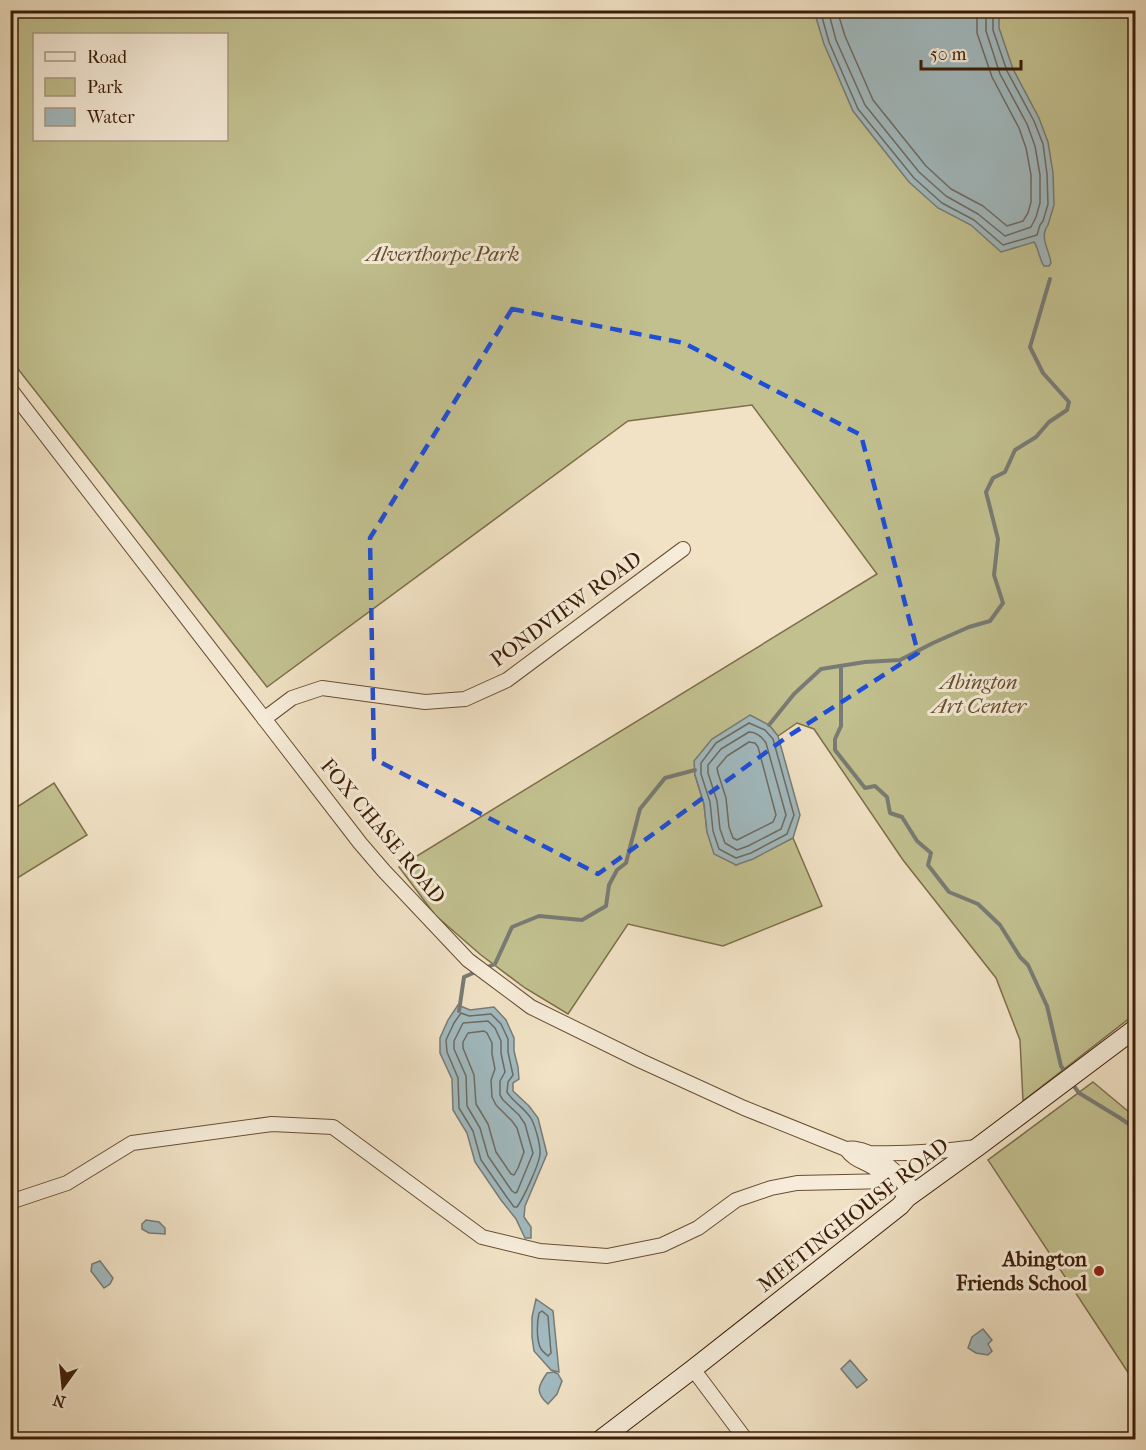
<svg xmlns="http://www.w3.org/2000/svg" width="1146" height="1450" viewBox="0 0 1146 1450" font-family="'IM FELL French Canon',serif">
  <style>
    .green { fill: #c2c08f; stroke: #7e6e4a; stroke-width: 1.5; fill-rule: evenodd }
    .water { fill: #a1bac0; stroke: #787b75; stroke-width: 1.5 }
    .lines { fill: none; stroke-linecap: round; stroke-linejoin: round }
    .shore { stroke: #6e6b62; stroke-width: 1.5 }
    .stream { stroke: #787b75; stroke-width: 4 }
    .street-casing { stroke: #684e35; stroke-width: 16 }
    .secondary-casing { stroke: #3b1c05; stroke-width: 20 }
    .street { stroke: #f6ecd9; stroke-width: 14 }
    .secondary { stroke: #f6ecd9; stroke-width: 18 }
    .marked { fill: none; stroke: #1d4ed8; stroke-width: 4.5; stroke-dasharray: 12 8; stroke-linejoin: round }
    .poi-dot { fill: #8f2418; stroke: #f6ecd9; stroke-width: 2 }
    .labels { text-anchor: middle; dominant-baseline: central; stroke-width: 6; stroke-linejoin: round; paint-order: stroke }
    .park-label { font-size: 21px; font-style: italic; fill: #644d2e; stroke: #f6ecd9 }
    .street-label { font-size: 21px; fill: #3b1c05; stroke: #f6ecd9 }
    .poi-label { font-size: 21px; font-weight: bold; fill: #3b1c05; stroke: #f6ecd9; text-anchor: end }
  </style>
  <rect width="100%" height="100%" fill="#f1e2c5"/>
  <filter id="stains"><feTurbulence type="fractalNoise" baseFrequency=".00333" numOctaves="4"/><feColorMatrix values="0 0 0 0 .2 0 0 0 0 .09 0 0 0 0 .02 0 0 0 .5 -.17"/></filter>
  <radialGradient id="worn" r=".72"><stop offset=".6" stop-color="#630" stop-opacity="0"/><stop offset="1" stop-color="#630" stop-opacity=".3"/></radialGradient>
  <!-- green -->
  <path class="green" d="M 11,11 L 1135,11 L 1135,1014 L 1023,1101 L 1020,1040 L 996,978 L 903,860 L 814,729 L 797,723 L 778,736 L 769,725 L 695,770 L 695,775 L 704,804 L 707,832 L 736,865 L 793,838 L 822,906 L 723,946 L 628,924 L 568,1014 L 525,988 L 481,955 L 435,915 L 399,867 L 877,574 L 752,405 L 628,421 L 267,687 L 11,360 ZM 34,34 L 226,34 L 226,140 L 34,140 Z
    M 54,783 L 87,835 L 11,882 L 11,811 Z
    M 1093,1082 L 1135,1117 L 1135,1383 L 988,1160 Z"/>
  <!-- water -->
  <path class="water" d="M 814,11 L 999,11 L 999,28 L 1013,69 L 1039,118 L 1048,142 L 1053,173 L 1054,205 L 1048,225 C 1039,237 1049,249 1051,263 L 1049,266 L 1044,266 C 1039,259 1039,249 1034,242 L 1001,252 L 971,225 L 938,208 L 909,182 L 853,111 L 824,44 Z
    M 750,715 L 769,725 L 778,736 L 800,815 L 793,838 L 753,859 L 736,865 L 714,854 L 707,832 L 704,804 L 695,775 L 694,761 L 712,739 Z
    M 458,1005 L 470,1010 L 494,1007 L 506,1020 L 514,1038 L 514,1051 L 518,1067 L 519,1079 L 513,1083 L 513,1091 L 529,1106 L 538,1118 L 547,1154 L 525,1206 L 524,1217 L 531,1227 L 531,1238 L 525,1238 L 516,1219 L 501,1200 L 475,1162 L 467,1133 L 453,1110 L 452,1079 L 440,1053 L 440,1038 L 448,1020 Z
    M 146,1220 L 159,1222 L 165,1228 L 165,1234 L 149,1233 L 142,1229 L 142,1224 Z
    M 100,1261 L 113,1278 L 110,1284 L 104,1288 L 91,1271 L 92,1264 Z
    M 536,1299 L 553,1311 L 559,1372 L 551,1370 L 534,1351 L 532,1337 L 532,1317 Z
    M 983,1329 L 992,1340 L 988,1344 L 992,1351 L 988,1355 L 976,1353 L 968,1348 L 972,1337 Z
    M 850,1360 L 867,1380 L 857,1388 L 841,1369 Z
    M 554,1372 L 558,1374 L 562,1381 L 557,1394 L 548,1404 C 535,1393 538,1386 547,1373 Z"/>
  <g class="lines">
    <!-- shore -->
    <path class="shore" d="M 820,10 L 829,42 L 858,109 L 914,178 L 942,203 L 974,220 L 1003,245 L 1037,235 L 1040,225 L 1043,221 L 1048,204 L 1047,174 L 1043,144 L 1034,121 L 1007,71 L 993,30 L 993,10
      M 828,10 L 836,40 L 865,105 L 919,172 L 946,196 L 978,214 L 1005,236 L 1031,227 L 1036,217 L 1040,203 L 1040,175 L 1035,146 L 1027,124 L 1000,74 L 986,31 L 986,10
      M 837,10 L 845,36 L 873,100 L 926,166 L 951,189 L 983,206 L 1007,226 L 1023,221 L 1028,213 L 1031,202 L 1031,175 L 1026,148 L 1019,128 L 992,77 L 977,33 L 977,10
      M 749,723 L 765,730 L 773,739 L 794,815 L 787,834 L 751,853 L 736,858 L 719,849 L 713,831 L 710,802 L 701,774 L 701,763 L 716,743 Z
      M 749,732 C 756,732 762,737 766,743 L 786,815 L 781,829 L 748,846 L 737,850 L 725,843 L 720,829 L 717,801 L 708,773 L 708,765 L 721,749 Z
      M 749,742 L 755,743 L 758,747 L 776,815 L 773,822 L 737,840 L 733,838 L 729,827 L 726,798 L 718,773 L 717,768 L 727,756 Z
      M 461,1013 L 469,1016 L 491,1014 L 501,1024 L 508,1039 L 508,1052 L 513,1075 L 508,1082 L 507,1092 C 514,1103 526,1109 532,1120 C 536,1129 540,1143 540,1152 C 541,1161 523,1199 517,1207 L 514,1207 L 506,1196 L 481,1160 L 473,1131 L 459,1108 L 458,1078 L 447,1052 L 446,1040 L 454,1023 Z
      M 488,1021 L 495,1028 L 501,1041 L 501,1053 L 505,1072 L 500,1081 L 500,1095 L 503,1100 L 519,1115 L 525,1124 L 533,1153 L 517,1192 L 515,1193 L 512,1191 L 488,1156 L 480,1128 L 467,1106 L 466,1076 L 454,1049 L 454,1041 L 463,1023 Z
      M 484,1031 L 487,1033 L 492,1043 L 492,1054 L 495,1069 L 491,1080 L 492,1097 L 496,1105 L 512,1121 L 517,1128 L 524,1152 L 518,1168 L 514,1175 L 511,1174 L 496,1152 L 488,1124 L 476,1104 L 474,1075 L 463,1048 L 463,1042 L 468,1033 Z
      M 542,1311 L 548,1316 L 551,1353 L 548,1356 C 546,1354 543,1352 541,1349 C 536,1340 537,1322 539,1313 Z"/>
    <!-- stream -->
    <path class="stream" d="M 841,666 L 841,726 L 835,739 L 835,750 L 865,788 L 875,786 L 887,797 L 890,813 L 902,817 L 917,841 L 931,853 L 928,865 L 949,892 L 978,904 L 1000,925 L 1020,957 L 1028,965 L 1047,1006 L 1061,1066 L 1066,1073
      M 769,725 L 794,694 L 821,669 L 865,662 L 900,660 L 933,643 L 969,627 L 990,621 L 1003,603 L 994,575 L 998,539 L 986,492 L 993,478 L 1005,472 L 1015,450 L 1036,437 L 1049,422 L 1067,410 L 1069,402 L 1043,373 L 1030,347 L 1050,279
      M 485,968 L 495,964 L 512,927 L 539,916 L 582,920 L 606,906 L 609,885 L 617,870 L 626,863 L 640,809 L 665,778 L 695,770
      M 459,1011 L 464,977 L 478,971
      M 1071,1082 L 1079,1093 L 1120,1118 L 1136,1129"/>
    <defs>
      <path id="street" d="M 10,389 L 360,843 L 384,871 L 468,960 L 531,1007 L 641,1061 L 744,1108 L 846,1149 C 849,1149 853,1148 856,1149 C 877,1151 901,1177 916,1191
        M 264,719 L 292,698 L 322,688 L 425,702 L 465,699 L 507,680 L 683,549
        M 846,1149 C 856,1162 862,1160 874,1168 C 887,1175 897,1187 907,1198
        M 870,1153 C 908,1154 939,1152 977,1147
        M 10,1202 L 67,1183 L 132,1143 L 272,1124 L 333,1127 L 482,1237 L 540,1251 L 607,1256 L 662,1245 L 698,1228 L 736,1200 L 771,1188 L 797,1183 L 891,1181
        M 693,1369 L 746,1440"/>
      <path id="secondary" d="M 600,1440 L 693,1369 L 900,1206 L 907,1198 L 979,1146 L 1136,1028"/>
    </defs>
    <!-- street casing -->
    <use href="#street" class="street-casing"/>
    <!-- secondary casing -->
    <use href="#secondary" class="secondary-casing"/>
    <!-- street -->
    <use href="#street" class="street"/>
    <!-- secondary -->
    <use href="#secondary" class="secondary"/>
  </g>
  <!-- marked area -->
  <path class="marked" d="M 512,309 L 684,343 L 861,435 L 918,653 L 787,737 L 598,874 L 374,759 L 370,538 Z"/>
  <!-- markers -->
  <circle class="poi-dot" cx="1099" cy="1271" r="6"/>
  <g class="labels">
    <!-- park labels -->
    <g class="park-label">
      <text x="443" y="254">Alverthorpe Park</text>
      <text x="979" y="682">Abington<tspan x="979" dy="24">Art Center</tspan></text>
    </g>
    <!-- street labels -->
    <g class="street-label">
      <text transform="translate(566 609) rotate(-36)">PONDVIEW ROAD</text>
      <text transform="translate(383 831) rotate(50)">FOX CHASE ROAD</text>
      <text transform="translate(853 1215) rotate(-38)">MEETINGHOUSE ROAD</text>
    </g>
    <!-- poi labels -->
    <g class="poi-label">
      <text x="1087" y="1259">Abington<tspan x="1087" dy="24">Friends School</tspan></text>
    </g>
  </g>
  <!-- margin -->
  <rect width="1146" height="1450" fill="none" stroke="#f1e2c5" stroke-width="36"/>
  <rect x="12" y="12" width="1122" height="1426" fill="none" stroke="#3b1c05" stroke-width="3"/>
  <rect x="18" y="18" width="1110" height="1414" fill="none" stroke="#3b1c05" stroke-width="1.5"/>
  <!-- legend -->
  <rect x="33" y="33" width="195" height="108" fill="#f6ecd9" stroke="#ab9984" stroke-width="1.5"/>
  <rect x="45" y="52" width="30" height="9" fill="#f6ecd9" stroke="#ab9984" stroke-width="1.5"/>
  <text x="87" y="63" font-size="18" fill="#3b1c05">Road</text>
  <rect x="45" y="78" width="30" height="18" fill="#c2c08f" stroke="#ab9984" stroke-width="1.5"/>
  <text x="87" y="93" font-size="18" fill="#3b1c05">Park</text>
  <rect x="45" y="108" width="30" height="18" fill="#a1bac0" stroke="#ab9984" stroke-width="1.5"/>
  <text x="87" y="123" font-size="18" fill="#3b1c05">Water</text>
  <!-- north arrow -->
  <g transform="translate(63 1387) rotate(195)" stroke="#f6ecd9" stroke-width="4.5" paint-order="stroke">
  <path d="M0-4.5L10 22L0 15L-10 22Z" fill="#3b1c05"/>
  <text y="-9" font-size="16" font-weight="bold" text-anchor="middle" fill="#3b1c05">N</text>
  </g>
  <!-- scale -->
  <path d="M921 60v9h100v-9" fill="none" stroke="#3b1c05" stroke-width="3"/>
  <text x="930" y="60" font-size="18" fill="#3b1c05" stroke="#f6ecd9" stroke-width="4.5" paint-order="stroke">50 m</text>
  <rect width="100%" height="100%" filter="url(#stains)"/>
  <rect width="100%" height="100%" fill="url(#worn)"/>
</svg>
